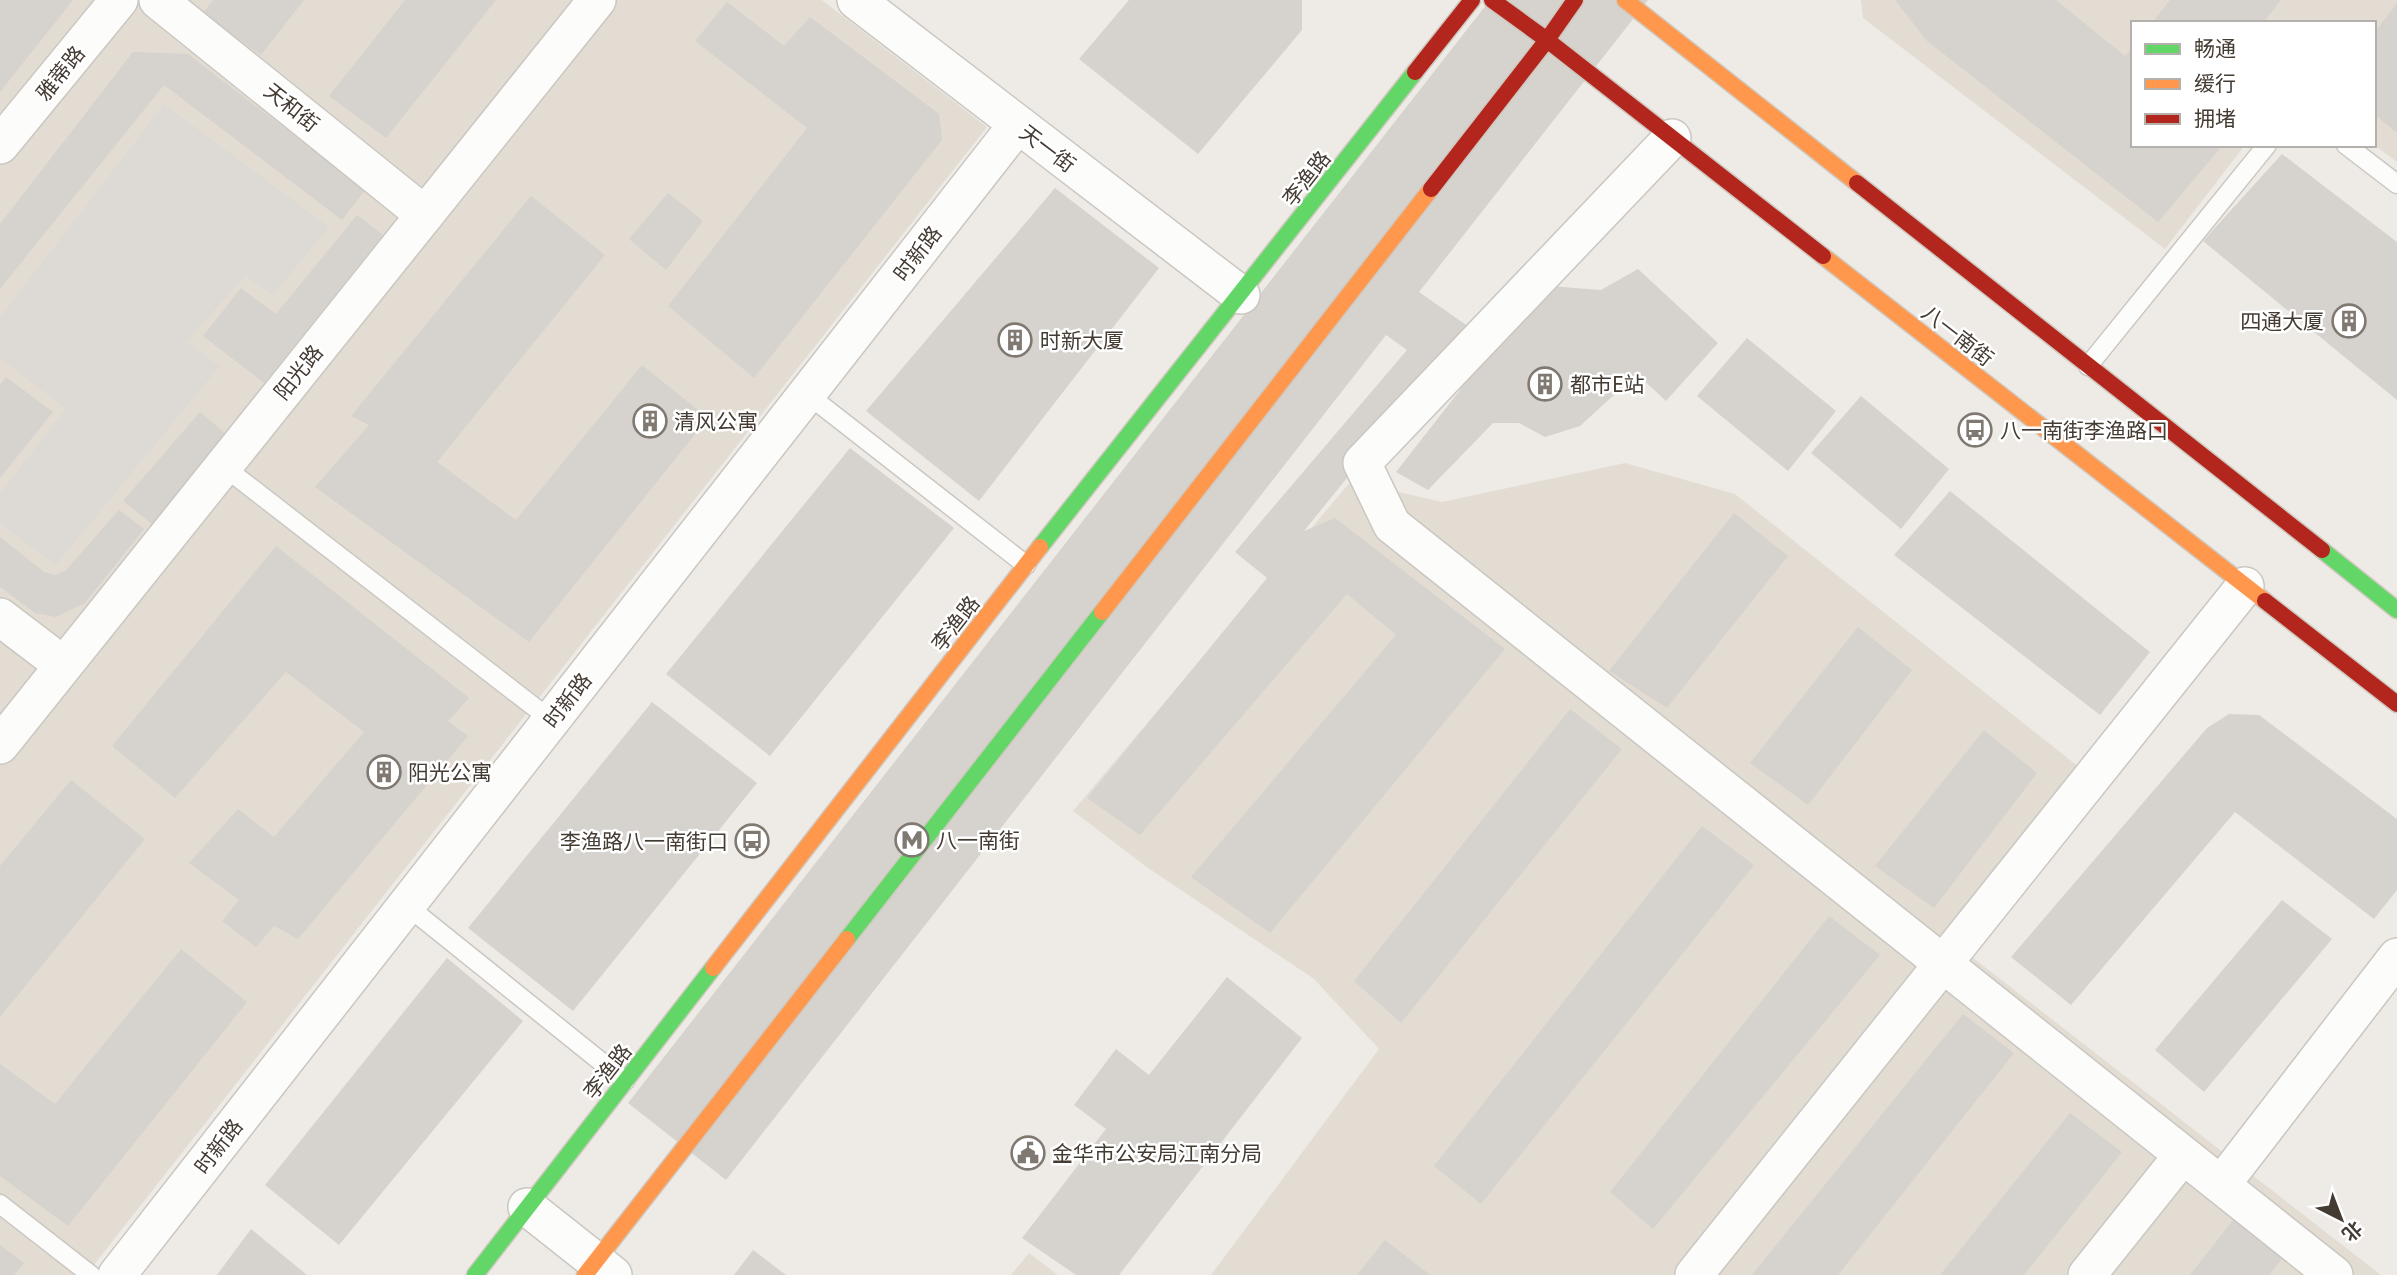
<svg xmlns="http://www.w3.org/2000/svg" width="2397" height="1275" viewBox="0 0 2397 1275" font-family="'Noto Sans','Noto Sans SC',sans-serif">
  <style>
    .residential { fill: #e3dcd3 }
    .parking { fill: #dddad6 }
    .building { fill: #d6d2cd }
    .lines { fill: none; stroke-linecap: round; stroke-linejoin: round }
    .lane-casing { stroke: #cac7c2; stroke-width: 21 }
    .street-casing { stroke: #cac7c2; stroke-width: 40 }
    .fast-casing { stroke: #cfc8be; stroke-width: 19 }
    .slow-casing { stroke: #cfc8be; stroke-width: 19 }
    .jam-casing { stroke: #cfc8be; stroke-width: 19 }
    .lane { stroke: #fcfcfb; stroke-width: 18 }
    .street { stroke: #fcfcfb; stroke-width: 37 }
    .fast { stroke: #63d668; stroke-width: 16 }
    .slow { stroke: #ff974d; stroke-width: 16 }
    .jam { stroke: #b3261e; stroke-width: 16 }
    .labels { text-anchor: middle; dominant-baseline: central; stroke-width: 5; stroke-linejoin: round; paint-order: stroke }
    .street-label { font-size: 21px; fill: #443b33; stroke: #fff }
    .poi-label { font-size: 21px; fill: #443b33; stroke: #fff; text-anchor: start }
  </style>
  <rect width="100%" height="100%" fill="#eeebe6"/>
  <!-- residential -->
  <path class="residential" d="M 0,0 L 822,0 L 987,127 L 86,1275 L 0,1275 Z
    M 1861,0 L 2397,0 L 2397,162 L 2374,145 L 2374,23 L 2133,23 L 2133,145 L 2245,145 L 2165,249 L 1863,18 Z
    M 1625,463 L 1735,494 L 2099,783 L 1968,954 L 2381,1275 L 1211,1275 L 1379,1049 L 1314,979 L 1148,868 L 1073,811 L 1351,481 L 1442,502 Z
    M 1029,1253 L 1058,1275 L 1011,1275 Z"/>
  <!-- parking -->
  <path class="parking" d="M 164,104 L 329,227 L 273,295 L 245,276 L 186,342 L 220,366 L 56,565 L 0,524 L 0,493 L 66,409 L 0,358 L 0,317 Z"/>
  <!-- building -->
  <path class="building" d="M 0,0 L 73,0 L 0,92 Z
    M 213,0 L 304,0 L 261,55 L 203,13 Z
    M 405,0 L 496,0 L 386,138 L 329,96 Z
    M 1129,0 L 1302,0 L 1302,30 L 1198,154 L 1079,59 Z
    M 1490,0 L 1648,0 L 1419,292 L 1469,327 L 1304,531 L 1335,518 L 1505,649 L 1270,933 L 1191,877 L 1396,635 L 1347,594 L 1140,835 L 1087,798 L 1267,578 L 1235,552 L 1407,350 L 1386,335 L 726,1180 L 628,1103 Z
    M 1895,0 L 2056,0 L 2125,56 L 2133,47 L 2133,145 L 2223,145 L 2158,222 L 1927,41 Z
    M 2170,0 L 2281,0 L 2263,23 L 2152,23 Z
    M 727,2 L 784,46 L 810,17 L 939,114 L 942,140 L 754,378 L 668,306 L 807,128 L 695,41 Z
    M 2397,3 L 2397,133 L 2374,114 L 2374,33 Z
    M 133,52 L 188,54 L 365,190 L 342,220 L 164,85 L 0,289 L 0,224 Z
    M 2282,154 L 2397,242 L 2397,400 L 2203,241 Z
    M 1055,188 L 1159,268 L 979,501 L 866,411 Z
    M 668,193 L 703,221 L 666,270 L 629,239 Z
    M 531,196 L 605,255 L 437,462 L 516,520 L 642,365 L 708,418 L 529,642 L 315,487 L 369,425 L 351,416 Z
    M 357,215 L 383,235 L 264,383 L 203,336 L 241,288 L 276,314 Z
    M 1638,269 L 1718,343 L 1666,401 L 1637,374 L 1580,426 L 1545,437 L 1519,423 L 1493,423 L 1428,490 L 1396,472 L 1457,394 L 1536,285 L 1601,290 Z
    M 1747,338 L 1836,411 L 1788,471 L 1697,396 Z
    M 6,377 L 53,412 L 0,478 L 0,385 Z
    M 1861,396 L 1949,469 L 1901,529 L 1811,453 Z
    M 200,412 L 226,434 L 152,524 L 123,501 Z
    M 850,448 L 954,528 L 770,756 L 666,674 Z
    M 1950,491 L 2150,652 L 2100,715 L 1894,555 Z
    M 119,510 L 144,529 L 85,603 L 56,617 L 35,613 L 0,587 L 0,537 L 44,572 L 55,575 L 66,570 Z
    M 1734,513 L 1788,556 L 1667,708 L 1609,671 Z
    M 276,546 L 469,698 L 448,721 L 468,736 L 298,939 L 274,926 L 256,947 L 222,921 L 239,900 L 189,863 L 238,809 L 274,837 L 364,732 L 286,672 L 175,798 L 112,746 Z
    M 1858,627 L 1912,670 L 1808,805 L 1750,763 Z
    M 652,702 L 757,783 L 573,1011 L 468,928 Z
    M 1570,709 L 1622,749 L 1401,1023 L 1354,981 Z
    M 2229,714 L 2259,715 L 2397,819 L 2397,890 L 2374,919 L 2235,812 L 2071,1005 L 2011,957 L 2207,728 Z
    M 1984,730 L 2037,773 L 1934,908 L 1875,866 Z
    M 71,780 L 145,839 L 0,1017 L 0,866 Z
    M 1702,826 L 1754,865 L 1481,1204 L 1434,1166 Z
    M 2282,900 L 2332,939 L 2204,1092 L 2155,1050 Z
    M 1829,916 L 1880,955 L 1653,1229 L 1610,1192 Z
    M 181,949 L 247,1002 L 68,1226 L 0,1176 L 0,1064 L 55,1104 Z
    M 447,958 L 523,1021 L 339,1245 L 265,1185 Z
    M 1227,977 L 1302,1038 L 1119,1275 L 1076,1275 L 1022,1238 L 1106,1129 L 1074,1105 L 1116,1049 L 1149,1075 Z
    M 1963,1014 L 2014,1053 L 1838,1275 L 1752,1275 Z
    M 2070,1113 L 2122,1152 L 2024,1275 L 1940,1275 Z
    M 2237,1215 L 2284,1256 L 2269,1275 L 2190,1275 Z
    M 251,1229 L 307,1275 L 217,1275 Z
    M 1385,1240 L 1430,1275 L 1357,1275 Z
    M 0,1245 L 24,1263 L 14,1275 L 0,1275 Z
    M 753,1250 L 786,1275 L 734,1275 Z"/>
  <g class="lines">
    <defs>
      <path id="lane" d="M 2346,145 L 2397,184
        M 2088,366 L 2267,145
        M 807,394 L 1026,565
        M 223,466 L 551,720
        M 406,905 L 625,1081
        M 0,1204 L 91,1275"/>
      <path id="street" d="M 158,0 L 425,215
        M 856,0 L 1241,295
        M 1672,138 L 1362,463 L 1392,525 L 2334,1275
        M 0,145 L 119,0
        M 0,617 L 63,665
        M 0,745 L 597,0
        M 2221,1185 L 2397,957
        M 527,1207 L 613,1275
        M 117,1275 L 1018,124
        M 1694,1275 L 2245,586
        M 2087,1275 L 2183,1155"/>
      <path id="fast" d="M 1040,547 L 1415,72
        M 2322,550 L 2397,610
        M 847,939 L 1102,612
        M 475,1275 L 713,968"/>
      <path id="slow" d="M 1625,0 L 1857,183
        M 1823,256 L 2265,601
        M 1102,612 L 1431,189
        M 713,968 L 1040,547
        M 585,1275 L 847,939"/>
      <path id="jam" d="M 1492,0 L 1547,40 L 1823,256
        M 1415,72 L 1472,0
        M 1857,183 L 2322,550
        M 1431,189 L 1547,40 L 1575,0
        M 2265,601 L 2397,704"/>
    </defs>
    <!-- lane casing -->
    <use href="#lane" class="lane-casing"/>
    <!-- street casing -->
    <use href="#street" class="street-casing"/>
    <!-- fast casing -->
    <use href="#fast" class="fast-casing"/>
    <!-- slow casing -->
    <use href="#slow" class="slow-casing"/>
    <!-- jam casing -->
    <use href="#jam" class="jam-casing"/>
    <!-- lane -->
    <use href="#lane" class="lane"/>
    <!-- street -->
    <use href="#street" class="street"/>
    <!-- fast -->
    <use href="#fast" class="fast"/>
    <!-- slow -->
    <use href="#slow" class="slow"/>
    <!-- jam -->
    <use href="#jam" class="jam"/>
  </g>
  <!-- icons -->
  <defs>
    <symbol id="building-ring" viewBox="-11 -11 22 22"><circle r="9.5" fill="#fff" stroke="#807972" stroke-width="1.5"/><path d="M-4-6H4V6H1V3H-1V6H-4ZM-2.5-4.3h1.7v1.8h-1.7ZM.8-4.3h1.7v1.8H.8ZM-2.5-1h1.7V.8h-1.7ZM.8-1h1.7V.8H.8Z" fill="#807972"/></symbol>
    <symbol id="bus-ring" viewBox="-11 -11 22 22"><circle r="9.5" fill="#fff" stroke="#807972" stroke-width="1.5"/><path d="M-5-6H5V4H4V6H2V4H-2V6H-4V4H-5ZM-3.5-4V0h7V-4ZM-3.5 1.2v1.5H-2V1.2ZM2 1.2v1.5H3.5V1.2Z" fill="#807972"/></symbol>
    <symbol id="metro-ring" viewBox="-11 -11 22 22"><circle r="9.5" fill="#fff" stroke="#807972" stroke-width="1.5"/><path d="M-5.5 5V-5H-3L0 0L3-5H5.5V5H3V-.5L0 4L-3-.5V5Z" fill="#807972"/></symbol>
    <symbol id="civic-ring" viewBox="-11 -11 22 22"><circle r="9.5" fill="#fff" stroke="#807972" stroke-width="1.5"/><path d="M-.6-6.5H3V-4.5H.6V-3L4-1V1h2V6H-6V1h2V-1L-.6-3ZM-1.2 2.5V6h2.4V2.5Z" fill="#807972"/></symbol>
  </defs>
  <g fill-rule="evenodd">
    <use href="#building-ring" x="2330" y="302" width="38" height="38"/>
    <use href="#building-ring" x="996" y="321" width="38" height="38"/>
    <use href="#building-ring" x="1526" y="365" width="38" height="38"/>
    <use href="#building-ring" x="631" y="402" width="38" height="38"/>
    <use href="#bus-ring" x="1956" y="411" width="38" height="38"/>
    <use href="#building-ring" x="365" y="753" width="38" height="38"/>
    <use href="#metro-ring" x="893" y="821" width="38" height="38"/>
    <use href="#bus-ring" x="733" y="822" width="38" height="38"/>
    <use href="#civic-ring" x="1009" y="1134" width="38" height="38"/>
  </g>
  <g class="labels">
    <!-- street labels -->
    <g class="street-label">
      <text transform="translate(60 73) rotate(-51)">雅蒂路</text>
      <text transform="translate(292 107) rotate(39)">天和街</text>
      <text transform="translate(1048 148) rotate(37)">天一街</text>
      <text transform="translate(1306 178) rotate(-52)">李渔路</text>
      <text transform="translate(917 253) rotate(-52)">时新路</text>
      <text transform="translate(1958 335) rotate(38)">八一南街</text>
      <text transform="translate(298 372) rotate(-51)">阳光路</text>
      <text transform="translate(955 623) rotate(-52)">李渔路</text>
      <text transform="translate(567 700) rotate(-52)">时新路</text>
      <text transform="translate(607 1071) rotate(-52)">李渔路</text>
      <text transform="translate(218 1146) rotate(-52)">时新路</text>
    </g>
    <!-- poi labels -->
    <g class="poi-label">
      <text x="2324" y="321" text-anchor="end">四通大厦</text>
      <text x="1040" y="340">时新大厦</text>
      <text x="1570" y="384">都市E站</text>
      <text x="674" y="421">清风公寓</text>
      <text x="2000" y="430">八一南街李渔路口</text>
      <text x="408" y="772">阳光公寓</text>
      <text x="936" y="840">八一南街</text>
      <text x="728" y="841" text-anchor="end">李渔路八一南街口</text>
      <text x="1052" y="1153">金华市公安局江南分局</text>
    </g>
  </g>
  <!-- legend -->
  <rect x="2131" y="21" width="245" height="126" fill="#ffffff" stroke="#b4b1ad" stroke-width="2"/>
  <rect x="2145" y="44" width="35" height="10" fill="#63d668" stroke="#b4b1ad" stroke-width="2"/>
  <text x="2194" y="56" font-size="21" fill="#443b33">畅通</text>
  <rect x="2145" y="79" width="35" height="10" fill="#ff974d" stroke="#b4b1ad" stroke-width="2"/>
  <text x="2194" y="91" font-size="21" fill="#443b33">缓行</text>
  <rect x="2145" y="114" width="35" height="10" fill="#b3261e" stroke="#b4b1ad" stroke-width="2"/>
  <text x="2194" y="126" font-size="21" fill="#443b33">拥堵</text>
  <!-- north arrow -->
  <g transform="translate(2341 1219) rotate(138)" stroke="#ffffff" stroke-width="5" paint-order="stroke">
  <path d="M0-5L12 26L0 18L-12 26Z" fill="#443b33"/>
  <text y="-10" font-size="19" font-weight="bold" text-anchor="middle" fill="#443b33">北</text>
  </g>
</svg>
